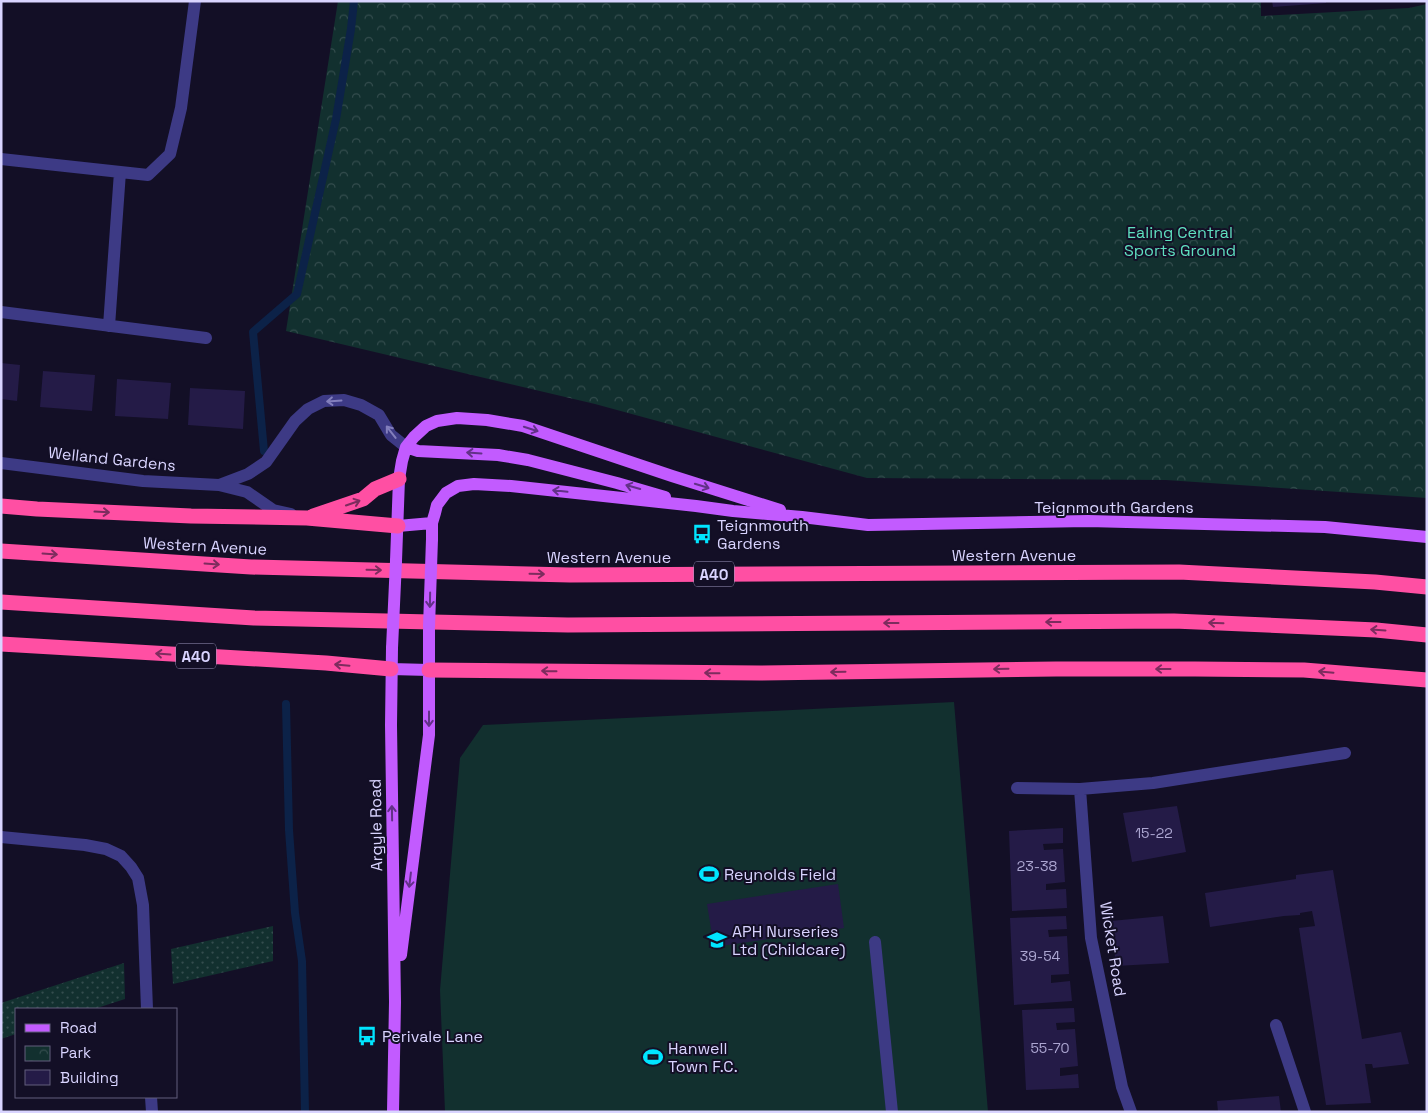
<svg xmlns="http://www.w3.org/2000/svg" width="1428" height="1113" viewBox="0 0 1428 1113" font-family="'Space Grotesk',sans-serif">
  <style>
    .grass { fill: url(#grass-dots) }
    .park { fill: url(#park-crowns) }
    .pitch { fill: #12302f }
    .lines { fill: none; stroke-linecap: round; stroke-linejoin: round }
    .stream { stroke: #0c2248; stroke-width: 8 }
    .building { fill: #241b47 }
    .minor { stroke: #3d3a85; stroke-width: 12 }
    .major { stroke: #c25bff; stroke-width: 12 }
    .highway { stroke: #ff4fa3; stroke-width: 15 }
    .major-bridge { stroke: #c25bff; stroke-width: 12 }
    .oneway { stroke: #837fbc }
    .oneway2 { stroke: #623188 }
    .oneway3 { stroke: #7d2c5e }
    .labels { text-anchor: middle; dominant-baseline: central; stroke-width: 4; stroke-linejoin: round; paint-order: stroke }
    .number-label { font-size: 14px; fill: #aca6d1 }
    .shield { fill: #130f26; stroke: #9e99be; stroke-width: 1 }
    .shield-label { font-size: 15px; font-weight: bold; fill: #d9d4ff }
    .park-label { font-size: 16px; fill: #5fe0c0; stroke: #130f26 }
    .street-label { font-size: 16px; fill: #d9d4ff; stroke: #130f26 }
    .poi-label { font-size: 16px; fill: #d9d4ff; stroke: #130f26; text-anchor: start }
  </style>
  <defs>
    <pattern id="grass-dots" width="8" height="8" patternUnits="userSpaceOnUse" patternTransform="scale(1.25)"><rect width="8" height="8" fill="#12302f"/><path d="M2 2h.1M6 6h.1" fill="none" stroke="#344d4e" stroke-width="1.8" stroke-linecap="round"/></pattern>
    <pattern id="park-crowns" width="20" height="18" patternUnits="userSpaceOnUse" patternTransform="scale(1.25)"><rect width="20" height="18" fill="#12302f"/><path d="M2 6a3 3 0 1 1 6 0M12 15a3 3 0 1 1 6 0" fill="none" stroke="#344d4e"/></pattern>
  </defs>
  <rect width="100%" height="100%" fill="#130f26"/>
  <!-- grass -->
  <path class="grass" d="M 273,926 L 273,961 L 173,984 L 171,949 Z
    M 124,963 L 125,999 L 94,1009 L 16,1009 L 16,1034 L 1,1039 L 1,1003 Z"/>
  <!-- park -->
  <path class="park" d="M 338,1 L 1261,1 L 1261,16 L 1409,8 L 1427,4 L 1427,498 L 1166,480 L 867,478 L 595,404 L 286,331 Z"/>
  <!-- pitch -->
  <path class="pitch" d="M 954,702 L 988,1112 L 445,1112 L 440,990 L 460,758 L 483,725 Z"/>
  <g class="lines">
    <!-- stream -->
    <path class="stream" d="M 264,451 L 253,332 L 297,294 L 336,119 L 351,29 L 354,1
      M 286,704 L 289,830 L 295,913 L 302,961 L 305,1112"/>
  </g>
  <!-- building -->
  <path class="building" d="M 1272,1 L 1326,1 L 1326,3 L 1273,7 Z
    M 1,363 L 20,365 L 17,401 L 1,399 Z
    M 43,371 L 95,375 L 92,411 L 40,407 Z
    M 117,379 L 171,383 L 168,419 L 115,416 Z
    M 190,388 L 245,391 L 243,429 L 188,425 Z
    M 1177,806 L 1186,852 L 1132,862 L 1123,813 Z
    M 1063,828 L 1063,843 L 1043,844 L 1044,850 L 1063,849 L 1065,882 L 1046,884 L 1046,890 L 1066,889 L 1067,908 L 1012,911 L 1009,831 Z
    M 1333,870 L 1362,1039 L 1401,1032 L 1409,1064 L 1373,1068 L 1372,1064 L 1365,1064 L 1371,1103 L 1326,1105 L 1299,928 L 1315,926 L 1312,911 L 1300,913 L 1300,915 L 1284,916 L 1210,927 L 1205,893 L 1296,879 L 1296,875 Z
    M 838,884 L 844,928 L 714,947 L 707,904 Z
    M 1066,916 L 1067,929 L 1048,930 L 1049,937 L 1067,936 L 1069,974 L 1051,975 L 1051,983 L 1070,981 L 1072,1001 L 1014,1005 L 1010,918 Z
    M 1163,916 L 1169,963 L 1116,966 L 1111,921 Z
    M 1074,1008 L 1075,1022 L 1056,1023 L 1057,1030 L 1075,1029 L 1078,1066 L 1060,1068 L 1060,1076 L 1078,1074 L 1079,1088 L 1026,1090 L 1022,1010 Z
    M 1279,1096 L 1281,1112 L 1218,1112 L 1217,1101 Z"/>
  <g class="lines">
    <!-- minor -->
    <path class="minor" d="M 1,159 L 148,175 L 170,154 L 181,108 L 195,1
      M 1,312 L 206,338
      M 109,326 L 120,172
      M 1,463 L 143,481 L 219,485 L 247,492 L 273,510 L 291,514
      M 219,485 L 248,474 L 266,462 L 295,421 L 308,409 L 324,401 L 344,400 L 361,405 L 379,415 L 391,435 L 406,447
      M 1017,788 L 1080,789 L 1153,783 L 1345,753
      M 1080,789 L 1091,938 L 1122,1087 L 1131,1112
      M 1,837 L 85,845 L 106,849 L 121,856 L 131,867 L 138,878 L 143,905 L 147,1009
      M 875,942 L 892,1112
      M 1276,1025 L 1305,1112
      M 151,1097 L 152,1112"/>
    <!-- major -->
    <path class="major" d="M 406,447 L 418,451 L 498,455 L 528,460 L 617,483 L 665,497
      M 398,526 L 432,523
      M 432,539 L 432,523 L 435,513 L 437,505 L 446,493 L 458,486 L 474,484 L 511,486 L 696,506 L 733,511 L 802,517 L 868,525 L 1088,521 L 1325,527 L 1427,537
      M 396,561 L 399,479 L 402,461 L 406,447 L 414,437 L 426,426 L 437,421 L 457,418 L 487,420 L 523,426 L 672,476 L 780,510
      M 392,648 L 391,725 L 395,1002 L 393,1112
      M 391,669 L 429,670
      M 401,955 L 429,735 L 429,627"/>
    <!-- highway -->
    <path class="highway" d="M 1,506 L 37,509 L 191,516 L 307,518 L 398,526
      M 313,516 L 363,499 L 375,489 L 399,479
      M 1,551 L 251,567 L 570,575 L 1179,572 L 1375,582 L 1427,587
      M 1,602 L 254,618 L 568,625 L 1174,621 L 1376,630 L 1427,635
      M 1,644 L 326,663 L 391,669
      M 429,670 L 760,673 L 1056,669 L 1195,669 L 1304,670 L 1427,680"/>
    <!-- major-bridge -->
    <path class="major-bridge" d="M 429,627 L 432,539
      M 392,648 L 396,561"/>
  </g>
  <!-- one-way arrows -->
  <defs><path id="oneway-shaft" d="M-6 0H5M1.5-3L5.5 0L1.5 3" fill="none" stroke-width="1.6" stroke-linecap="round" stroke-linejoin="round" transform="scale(1.25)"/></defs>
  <g class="oneway">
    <use href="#oneway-shaft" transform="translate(334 401) rotate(176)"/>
    <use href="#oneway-shaft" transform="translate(391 432) rotate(-128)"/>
  </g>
  <g class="oneway2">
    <use href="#oneway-shaft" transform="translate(531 429) rotate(18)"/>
    <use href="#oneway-shaft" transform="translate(474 453) rotate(-176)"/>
    <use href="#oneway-shaft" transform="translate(702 486) rotate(17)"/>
    <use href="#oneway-shaft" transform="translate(633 487) rotate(-164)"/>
    <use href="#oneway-shaft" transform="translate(560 491) rotate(-174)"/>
    <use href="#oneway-shaft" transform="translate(430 600) rotate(91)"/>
    <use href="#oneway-shaft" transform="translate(429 719) rotate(90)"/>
    <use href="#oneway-shaft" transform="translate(392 813) rotate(-91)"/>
    <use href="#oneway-shaft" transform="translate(410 880) rotate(97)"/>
  </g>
  <g class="oneway3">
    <use href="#oneway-shaft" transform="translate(353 503) rotate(-19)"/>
    <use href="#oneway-shaft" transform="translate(102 512) rotate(3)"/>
    <use href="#oneway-shaft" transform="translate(50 554) rotate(4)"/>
    <use href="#oneway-shaft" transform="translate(212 564) rotate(4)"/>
    <use href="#oneway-shaft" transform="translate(374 570) rotate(1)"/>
    <use href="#oneway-shaft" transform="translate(537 574) rotate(1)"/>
    <use href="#oneway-shaft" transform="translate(1053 622) rotate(180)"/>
    <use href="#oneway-shaft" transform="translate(891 623) rotate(180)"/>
    <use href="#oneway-shaft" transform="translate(1216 623) rotate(-178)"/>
    <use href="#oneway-shaft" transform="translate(1378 630) rotate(-176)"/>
    <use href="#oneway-shaft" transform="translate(163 654) rotate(-176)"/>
    <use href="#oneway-shaft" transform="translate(342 665) rotate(-175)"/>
    <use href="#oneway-shaft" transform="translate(1001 669) rotate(179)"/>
    <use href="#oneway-shaft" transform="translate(1163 669) rotate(180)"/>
    <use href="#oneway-shaft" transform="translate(549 671) rotate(-179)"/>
    <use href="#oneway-shaft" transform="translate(838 672) rotate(179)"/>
    <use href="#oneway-shaft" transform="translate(1326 672) rotate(-175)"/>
    <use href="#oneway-shaft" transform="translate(712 673) rotate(-179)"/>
  </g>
  <!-- icons -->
  <defs>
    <symbol id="bus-bare" viewBox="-9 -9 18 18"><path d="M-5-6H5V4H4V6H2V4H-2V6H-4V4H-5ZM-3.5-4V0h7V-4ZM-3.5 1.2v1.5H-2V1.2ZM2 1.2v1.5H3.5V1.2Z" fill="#00e5ff" stroke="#130f26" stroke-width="2.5" paint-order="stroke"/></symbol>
    <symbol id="stadium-bare" viewBox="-9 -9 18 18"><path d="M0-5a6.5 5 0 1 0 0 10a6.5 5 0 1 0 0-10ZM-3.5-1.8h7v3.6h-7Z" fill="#00e5ff" stroke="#130f26" stroke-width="2.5" paint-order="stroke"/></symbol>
    <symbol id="school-bare" viewBox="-9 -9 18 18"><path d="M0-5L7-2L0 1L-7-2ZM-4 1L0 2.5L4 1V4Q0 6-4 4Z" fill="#00e5ff" stroke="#130f26" stroke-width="2.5" paint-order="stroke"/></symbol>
  </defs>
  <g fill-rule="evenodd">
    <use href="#bus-bare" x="688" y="520" width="28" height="28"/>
    <use href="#stadium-bare" x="695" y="860" width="28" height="28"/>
    <use href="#school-bare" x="703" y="926" width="28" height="28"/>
    <use href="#bus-bare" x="353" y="1022" width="28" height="28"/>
    <use href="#stadium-bare" x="639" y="1043" width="28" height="28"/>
  </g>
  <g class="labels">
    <!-- number labels -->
    <g class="number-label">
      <text x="1154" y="833">15-22</text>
      <text x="1037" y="866">23-38</text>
      <text x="1040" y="956">39-54</text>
      <text x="1050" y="1048">55-70</text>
    </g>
    <!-- shield labels -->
    <g class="shield">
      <rect x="694" y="561.5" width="40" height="25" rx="4"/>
      <rect x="176" y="643.5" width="40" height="25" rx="4"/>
    </g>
    <g class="shield-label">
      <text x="714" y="574">A40</text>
      <text x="196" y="656">A40</text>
    </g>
    <!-- park labels -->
    <g class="park-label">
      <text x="1180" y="232">Ealing Central<tspan x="1180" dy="18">Sports Ground</tspan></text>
    </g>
    <!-- street labels -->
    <g class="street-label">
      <text transform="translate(112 459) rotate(6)">Welland Gardens</text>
      <text x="1114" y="507">Teignmouth Gardens</text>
      <text transform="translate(205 546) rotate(3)">Western Avenue</text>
      <text x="1014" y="555">Western Avenue</text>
      <text x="609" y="557">Western Avenue</text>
      <text transform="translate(376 825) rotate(-91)">Argyle Road</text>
      <text transform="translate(1113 949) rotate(81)">Wicket Road</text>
    </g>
    <!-- poi labels -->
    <g class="poi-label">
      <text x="717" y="525">Teignmouth<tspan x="717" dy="18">Gardens</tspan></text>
      <text x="724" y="874">Reynolds Field</text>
      <text x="732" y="931">APH Nurseries<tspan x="732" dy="18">Ltd (Childcare)</tspan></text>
      <text x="382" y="1036">Perivale Lane</text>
      <text x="668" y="1048">Hanwell<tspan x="668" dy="18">Town F.C.</tspan></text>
    </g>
  </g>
  <!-- border -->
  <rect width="1428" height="1113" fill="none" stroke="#d9d4ff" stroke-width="5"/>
  <!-- legend -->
  <rect x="15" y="1008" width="162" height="90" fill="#130f26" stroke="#625e7d"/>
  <rect x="25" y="1024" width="25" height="8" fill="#c25bff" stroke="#625e7d"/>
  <text x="60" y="1033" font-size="15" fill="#d9d4ff">Road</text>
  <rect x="25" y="1046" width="25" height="15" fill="url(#park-crowns)" stroke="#625e7d"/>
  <text x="60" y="1058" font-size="15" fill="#d9d4ff">Park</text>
  <rect x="25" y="1070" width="25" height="15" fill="#241b47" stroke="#625e7d"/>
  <text x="60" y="1083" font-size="15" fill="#d9d4ff">Building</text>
</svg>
